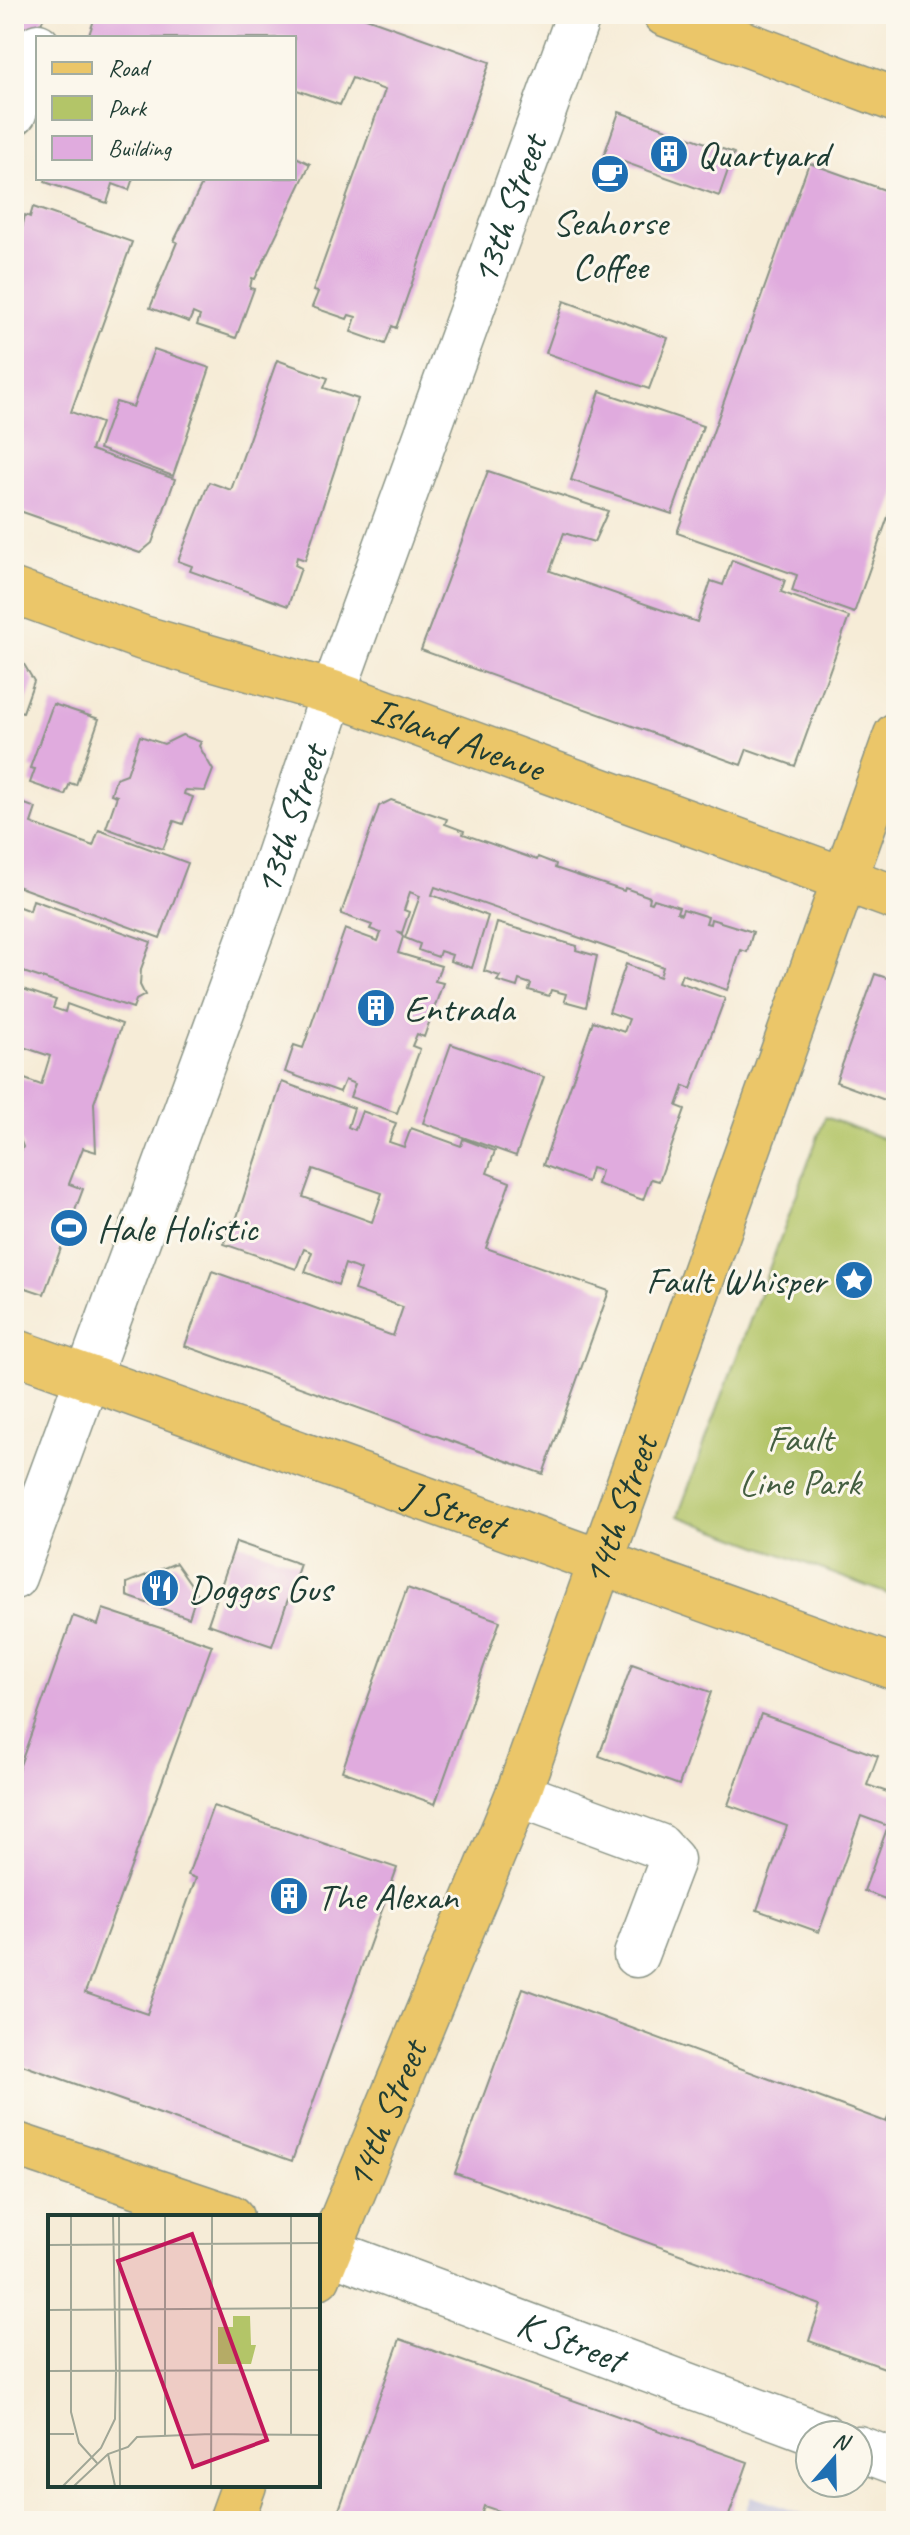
<svg xmlns="http://www.w3.org/2000/svg" width="910" height="2535" viewBox="0 0 910 2535" font-family="Caveat,sans-serif">
  <style>
    .industrial { fill: #c2c2dc }
    .green { fill: #b3c568; stroke: #69814e; stroke-width: 2 }
    .building { fill: #e0abde; fill-rule: evenodd }
    .lines { fill: none; stroke-linecap: round; stroke-linejoin: round }
    .minor-casing { stroke: #8a9486; stroke-width: 47 }
    .major-casing { stroke: #8a9486; stroke-width: 47 }
    .minor { stroke: #fff; stroke-width: 44 }
    .major { stroke: #ebc669; stroke-width: 44 }
    .labels { text-anchor: middle; dominant-baseline: central; stroke-width: 6; stroke-linejoin: round; paint-order: stroke }
    .poi-label { font-size: 38px; fill: #1f3d34; stroke: #fbf7ec; text-anchor: start }
    .street-label { font-size: 38px; fill: #1f3d34; stroke: #fbf7ec }
    .park-label { font-size: 38px; fill: #445f41; stroke: #fbf7ec }
    .inset-road { fill: none; stroke: #a0a696; stroke-width: 2 }
    .view { fill: #c2185b; fill-opacity: 0.15; stroke: #c2185b; stroke-width: 4 }
    .inset-edge { fill: none; stroke: #1f3d34; stroke-width: 4 }
  </style>
  <rect width="100%" height="100%" fill="#fbf7ec"/>
  <filter id="ink" filterUnits="userSpaceOnUse"><feTurbulence type="fractalNoise" baseFrequency=".0125" numOctaves="2"/><feDisplacementMap in="SourceGraphic" scale="16" xChannelSelector="R" yChannelSelector="G"/><feConvolveMatrix kernelMatrix="1 2 1 2 8 2 1 2 1" color-interpolation-filters="sRGB"/></filter>
  <filter id="wash" filterUnits="userSpaceOnUse"><feTurbulence type="fractalNoise" baseFrequency=".006" numOctaves="4" result="noise"/><feDisplacementMap in="SourceGraphic" scale="32" xChannelSelector="R" yChannelSelector="G"/><feGaussianBlur stdDeviation="1.8" result="paint"/><feColorMatrix in="noise" values="0 0 0 0 0 0 0 0 0 0 0 0 0 0 0 0 0 1.4 0 .05"/><feComposite in="paint" operator="in"/></filter>
  <g filter="url(#wash)">
    <rect width="100%" height="100%" fill="#f6ecd7"/>
    <!-- industrial -->
    <path class="industrial" d="M 751,2496 L 823,2521 L 742,2521 Z"/>
    <!-- green -->
    <path class="green" d="M 825,1117 L 896,1143 L 896,1597 L 678,1516 Z"/>
    <g id="blocks">
      <!-- building -->
      <path class="building" d="M 19,14 L 45,14 L 34,42 L 14,34 Z
        M 96,14 L 355,14 L 490,62 L 396,328 L 392,326 L 385,344 L 351,332 L 356,317 L 349,315 L 347,319 L 312,307 L 318,292 L 313,291 L 385,90 L 352,78 L 340,105 L 294,89 L 294,38 L 88,38 Z
        M 619,112 L 734,153 L 719,196 L 604,155 Z
        M 294,156 L 310,164 L 255,279 L 252,278 L 250,288 L 254,289 L 236,338 L 197,325 L 200,316 L 193,313 L 189,322 L 150,308 L 177,242 L 174,241 L 205,178 L 294,178 Z
        M 809,163 L 896,194 L 896,494 L 854,613 L 792,591 L 797,575 L 677,533 Z
        M 46,178 L 133,178 L 129,190 L 113,184 L 107,203 L 45,182 Z
        M 33,207 L 132,242 L 71,412 L 101,423 L 91,450 L 175,479 L 152,543 L 140,553 L 14,509 L 14,264 L 25,215 L 30,217 Z
        M 564,301 L 668,338 L 649,389 L 546,353 Z
        M 154,349 L 210,368 L 173,476 L 99,449 L 116,402 L 133,407 Z
        M 277,360 L 328,378 L 324,388 L 358,399 L 305,560 L 297,557 L 295,565 L 301,568 L 288,606 L 190,571 L 192,566 L 178,561 L 209,482 L 231,490 Z
        M 600,391 L 703,426 L 672,514 L 571,480 Z
        M 488,471 L 608,511 L 594,542 L 564,533 L 550,571 L 697,622 L 711,581 L 723,585 L 732,560 L 785,580 L 781,592 L 849,617 L 795,766 L 747,749 L 741,765 L 421,650 Z
        M 19,656 L 34,681 L 23,712 L 19,711 L 15,723 L 14,658 Z
        M 53,704 L 99,719 L 76,785 L 70,783 L 65,795 L 30,783 L 35,769 L 30,768 Z
        M 182,735 L 201,742 L 199,746 L 213,770 L 205,791 L 185,790 L 184,794 L 193,797 L 183,824 L 174,821 L 163,849 L 106,828 L 117,796 L 111,794 L 116,778 L 127,774 L 140,736 L 164,744 Z
        M 14,800 L 36,808 L 31,823 L 93,846 L 99,830 L 188,863 L 160,938 L 14,885 Z
        M 391,800 L 447,819 L 445,824 L 464,831 L 463,834 L 537,860 L 538,857 L 556,864 L 555,868 L 624,891 L 625,888 L 650,897 L 649,902 L 652,903 L 654,899 L 679,907 L 677,912 L 681,914 L 683,909 L 708,917 L 706,923 L 710,924 L 711,919 L 753,932 L 747,952 L 741,950 L 727,990 L 682,974 L 679,982 L 725,998 L 691,1089 L 684,1086 L 677,1106 L 685,1109 L 659,1181 L 651,1179 L 643,1200 L 597,1184 L 601,1171 L 591,1168 L 587,1182 L 543,1165 L 593,1021 L 624,1032 L 629,1019 L 609,1012 L 626,964 L 660,977 L 663,967 L 435,887 L 432,895 L 488,916 L 472,968 L 450,961 L 452,955 L 440,951 L 438,957 L 418,950 L 420,944 L 405,938 L 420,896 L 410,892 L 404,910 L 409,912 L 402,933 L 399,932 L 403,937 L 398,953 L 441,966 L 435,981 L 443,983 L 424,1037 L 417,1034 L 412,1046 L 420,1049 L 397,1113 L 350,1097 L 355,1084 L 345,1080 L 340,1092 L 285,1072 L 294,1045 L 303,1048 L 345,929 L 378,941 L 381,933 L 370,929 L 372,925 L 341,914 L 379,806 Z
        M 33,900 L 151,942 L 141,969 L 140,985 L 145,995 L 136,1000 L 133,1008 L 14,969 L 14,905 L 30,911 Z
        M 497,923 L 577,946 L 576,950 L 597,956 L 586,1007 L 564,1001 L 566,994 L 551,990 L 549,996 L 529,990 L 531,984 L 519,980 L 517,987 L 497,981 L 500,976 L 484,971 Z
        M 875,974 L 896,981 L 896,1104 L 836,1082 Z
        M 14,986 L 56,1000 L 53,1008 L 65,1012 L 67,1004 L 122,1024 L 94,1103 L 96,1152 L 83,1148 L 69,1184 L 83,1189 L 44,1294 L 14,1284 L 14,1165 L 23,1147 L 14,1123 L 14,1075 L 41,1085 L 50,1056 L 14,1044 Z
        M 451,1044 L 544,1077 L 516,1156 L 423,1123 Z
        M 282,1082 L 354,1108 L 348,1127 L 355,1130 L 362,1111 L 396,1123 L 389,1142 L 404,1147 L 411,1128 L 461,1146 L 463,1139 L 495,1151 L 487,1173 L 510,1182 L 486,1248 L 609,1291 L 543,1474 L 185,1346 L 212,1271 L 393,1336 L 403,1307 L 354,1290 L 361,1270 L 345,1264 L 338,1285 L 305,1272 L 312,1252 L 304,1249 L 296,1269 L 224,1244 L 232,1221 L 235,1223 ZM 313,1169 L 382,1193 L 372,1222 L 303,1197 Z
        M 236,1542 L 300,1564 L 272,1646 L 208,1624 Z
        M 176,1563 L 197,1593 L 189,1618 L 127,1596 L 127,1583 Z
        M 407,1588 L 500,1621 L 435,1804 L 342,1771 Z
        M 103,1609 L 212,1645 L 85,1993 L 147,2014 L 196,1878 L 188,1875 L 213,1806 L 397,1868 L 292,2161 L 14,2062 L 14,1782 L 73,1616 L 98,1625 Z
        M 632,1664 L 711,1692 L 679,1785 L 599,1756 Z
        M 761,1714 L 878,1756 L 867,1785 L 896,1795 L 896,1903 L 864,1891 L 888,1826 L 861,1816 L 819,1932 L 757,1910 L 787,1826 L 728,1805 Z
        M 523,1988 L 886,2122 L 896,2101 L 896,2372 L 809,2341 L 821,2305 L 455,2173 Z
        M 400,2339 L 748,2462 L 727,2521 L 528,2521 L 484,2506 L 479,2521 L 335,2521 Z"/>
    </g>
  </g>
  <g filter="url(#ink)">
    <use href="#blocks" fill-opacity="0" stroke="#8a9486" stroke-width="2"/>
    <g class="lines">
      <defs>
        <g id="minor">
          <path d="M 14,113 L 38,46"/>
          <path id="s1" d="M 14,1577 L 262,903 L 333,693 L 579,14"/>
          <path d="M 518,1794 L 659,1846 L 672,1860 L 636,1955"/>
          <path id="s2" d="M 329,2251 L 822,2435"/>
          <path d="M 858,2448 L 896,2462"/>
        </g>
        <g id="major">
          <path d="M 665,14 L 896,100"/>
          <path id="s3" d="M 14,591 L 143,638 L 333,693 L 896,898"/>
          <path id="s4" d="M 14,1351 L 896,1668"/>
          <path d="M 14,2144 L 231,2217"/>
          <path id="s5" d="M 318,2277 L 518,1794 L 896,735"/>
          <path d="M 231,2521 L 244,2485"/>
        </g>
      </defs>
      <!-- minor casing -->
      <use href="#minor" class="minor-casing"/>
      <!-- major casing -->
      <use href="#major" class="major-casing"/>
      <!-- minor -->
      <use href="#minor" class="minor"/>
      <!-- major -->
      <use href="#major" class="major"/>
    </g>
  </g>
  <!-- icons -->
  <defs>
    <symbol id="building-disc" viewBox="-11 -11 22 22"><circle r="9.5" fill="#1f6fb2" stroke="#fbf7ec"/><path d="M-4-6H4V6H1V3H-1V6H-4ZM-2.5-4.3h1.7v1.8h-1.7ZM.8-4.3h1.7v1.8H.8ZM-2.5-1h1.7V.8h-1.7ZM.8-1h1.7V.8H.8Z" fill="#fff"/></symbol>
    <symbol id="cafe-disc" viewBox="-11 -11 22 22"><circle r="9.5" fill="#1f6fb2" stroke="#fbf7ec"/><path d="M-5.5-4.5H6V0H3Q3 3.5 0 3.5H-2.5Q-5.5 3.5-5.5 0ZM3-3.2v2h1.7v-2ZM-6 4.5H4V6H-6Z" fill="#fff"/></symbol>
    <symbol id="stadium-disc" viewBox="-11 -11 22 22"><circle r="9.5" fill="#1f6fb2" stroke="#fbf7ec"/><path d="M0-5a6.5 5 0 1 0 0 10a6.5 5 0 1 0 0-10ZM-3.5-1.8h7v3.6h-7Z" fill="#fff"/></symbol>
    <symbol id="sight-disc" viewBox="-11 -11 22 22"><circle r="9.5" fill="#1f6fb2" stroke="#fbf7ec"/><path d="M0-6L1.8-2.2L6-1.7L2.9 1.2L3.7 5.4L0 3.3L-3.7 5.4L-2.9 1.2L-6-1.7L-1.8-2.2Z" fill="#fff"/></symbol>
    <symbol id="restaurant-disc" viewBox="-11 -11 22 22"><circle r="9.5" fill="#1f6fb2" stroke="#fbf7ec"/><path d="M-5-6h1v4h1v-4h1v4h1v-4h1v5L-1.5 .5V6h-2V.5L-5-1ZM5-6V6H3V1.5H1.5Q1.5-4 5-6Z" fill="#fff"/></symbol>
  </defs>
  <g fill-rule="evenodd">
    <use href="#building-disc" x="647" y="132" width="44" height="44"/>
    <use href="#cafe-disc" x="588" y="152" width="44" height="44"/>
    <use href="#building-disc" x="354" y="986" width="44" height="44"/>
    <use href="#stadium-disc" x="47" y="1206" width="44" height="44"/>
    <use href="#sight-disc" x="832" y="1258" width="44" height="44"/>
    <use href="#restaurant-disc" x="138" y="1566" width="44" height="44"/>
    <use href="#building-disc" x="267" y="1874" width="44" height="44"/>
  </g>
  <g class="labels">
    <!-- poi labels -->
    <g class="poi-label">
      <text x="697" y="154">Quartyard</text>
      <text x="610" y="222" text-anchor="middle">Seahorse<tspan x="610" dy="44">Coffee</tspan></text>
      <text x="404" y="1008">Entrada</text>
      <text x="97" y="1228">Hale Holistic</text>
      <text x="826" y="1280" text-anchor="end">Fault Whisper</text>
      <text x="188" y="1588">Doggos Gus</text>
      <text x="317" y="1896">The Alexan</text>
    </g>
    <!-- street labels -->
    <g class="street-label">
      <text stroke="none"><textPath href="#s1" startOffset="1454">13th Street</textPath></text>
      <text stroke="none"><textPath href="#s3" startOffset="468">Island Avenue</textPath></text>
      <text stroke="none"><textPath href="#s1" startOffset="806">13th Street</textPath></text>
      <text stroke="none"><textPath href="#s4" startOffset="468">J Street</textPath></text>
      <text stroke="none"><textPath href="#s5" startOffset="824">14th Street</textPath></text>
      <text stroke="none"><textPath href="#s5" startOffset="176">14th Street</textPath></text>
      <text stroke="none"><textPath href="#s2" startOffset="258">K Street</textPath></text>
    </g>
    <!-- park labels -->
    <g class="park-label">
      <text x="800" y="1438">Fault<tspan x="800" dy="44">Line Park</tspan></text>
    </g>
  </g>
  <!-- overview -->
  <g transform="translate(48 2215)">
    <rect width="272" height="272" fill="#f6ecd7"/>
    <path d="M 185,101 L 202,101 L 203,130 L 208,130 L 203,149 L 170,149 L 170,112 L 185,112 Z" fill="#b3c568"/>
    <path class="inset-road" d="M 23,1 L 23,197 L 31,228 L 49,248M 65,1 L 68,156M 71,1 L 72,271M 117,1 L 117,220M 164,1 L 164,29M 243,1 L 243,219M 0,30 L 272,28M 0,95 L 272,93M 0,156 L 272,155M 0,219 L 26,219M 163,219 L 272,220M 60,239 L 67,271M 15,271 L 53,233 L 67,204 L 68,156M 26,271 L 60,239 L 80,232 L 89,222 L 163,219M 163,271 L 164,29"/>
    <path class="view" d="M 144,19 L 219,225 L 145,252 L 70,46 Z"/>
    <rect width="272" height="272" class="inset-edge"/>
  </g>
  <!-- margin -->
  <rect width="910" height="2535" fill="none" stroke="#fbf7ec" stroke-width="48"/>
  <!-- legend -->
  <rect x="36" y="36" width="260" height="144" fill="#fbf7ec" stroke="#a3ada2" stroke-width="2"/>
  <rect x="52" y="62" width="40" height="12" fill="#ebc669" stroke="#a3ada2" stroke-width="2"/>
  <text x="108" y="76" font-size="24" fill="#1f3d34">Road</text>
  <rect x="52" y="96" width="40" height="24" fill="#b3c568" stroke="#a3ada2" stroke-width="2"/>
  <text x="108" y="116" font-size="24" fill="#1f3d34">Park</text>
  <rect x="52" y="136" width="40" height="24" fill="#e0abde" stroke="#a3ada2" stroke-width="2"/>
  <text x="108" y="156" font-size="24" fill="#1f3d34">Building</text>
  <!-- north arrow -->
  <g transform="translate(834 2459) rotate(20)"><circle r="38" fill="#fbf7ec" stroke="#a3ada2" stroke-width="2"/>
  <path d="M0-6L14 30L0 20L-14 30Z" fill="#1f6fb2"/>
  <text y="-12" font-size="22" font-weight="bold" text-anchor="middle" fill="#1f3d34">N</text>
  </g>
</svg>
